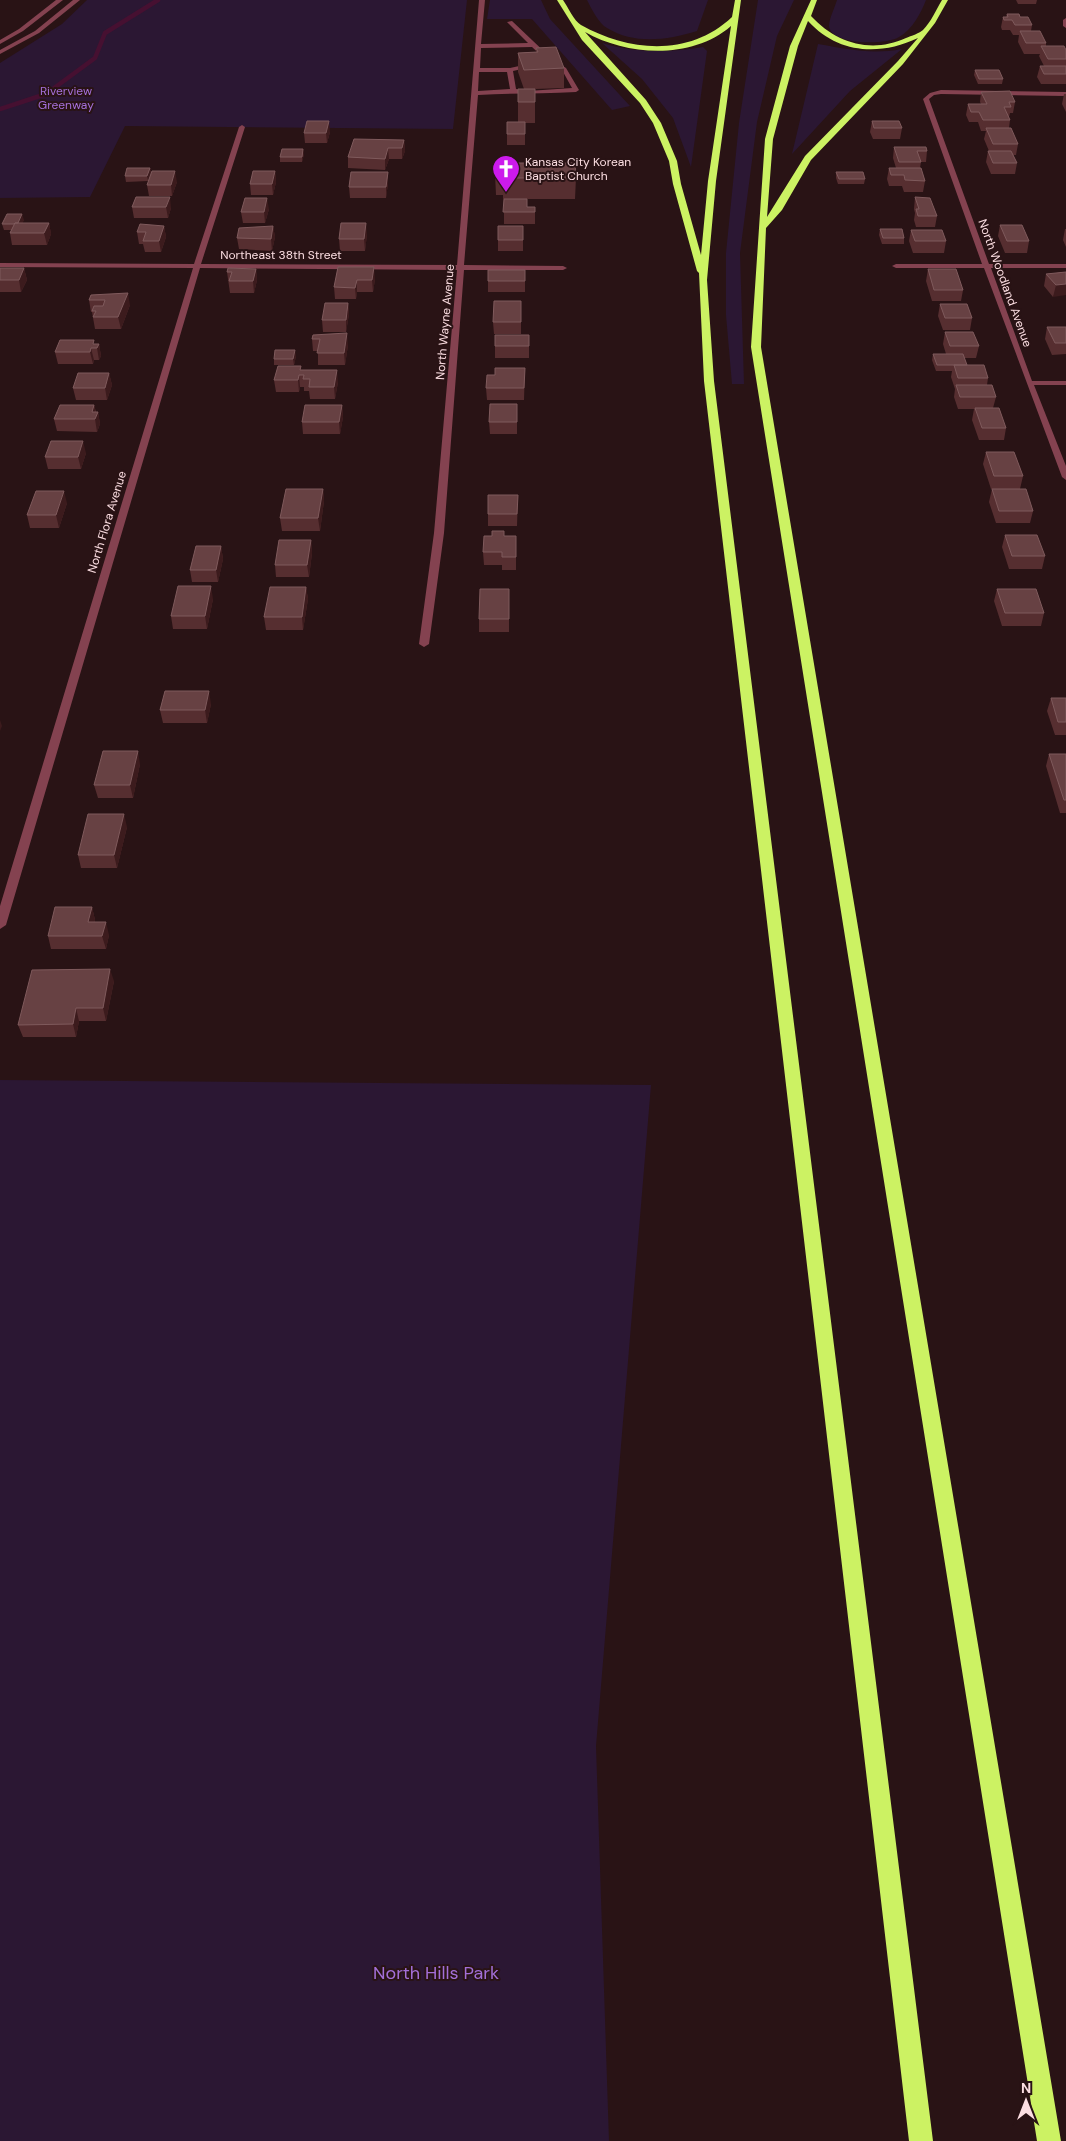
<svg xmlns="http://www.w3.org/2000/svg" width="1066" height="2141" viewBox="0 0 1066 2141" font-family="'DM Sans',sans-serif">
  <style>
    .green { fill: #2b1733 }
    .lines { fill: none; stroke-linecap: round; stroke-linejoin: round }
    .stream { stroke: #461031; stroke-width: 4.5 }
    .minor { fill: #844250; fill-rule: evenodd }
    .highway { fill: #ccf263; fill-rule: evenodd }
    .wall { fill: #562e30 }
    .shaded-wall { fill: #3c1b1d }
    .building { fill: #674143; stroke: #7f5a5c }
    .labels { text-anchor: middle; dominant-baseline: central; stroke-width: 4; stroke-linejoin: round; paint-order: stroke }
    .far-park-label { font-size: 12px; fill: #a36fd8; stroke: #291315 }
    .far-poi-label { font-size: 12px; fill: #fcdee2; stroke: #291315; text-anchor: start }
    .far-street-label { font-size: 12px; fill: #fcdee2; stroke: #291315 }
    .near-park-label { font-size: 18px; fill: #a36fd8; stroke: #291315 }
  </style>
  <rect width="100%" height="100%" fill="#291315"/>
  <!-- green -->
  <path class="green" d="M 87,0 L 467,0 L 453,129 L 125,126 L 90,197 L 0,198 L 0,63 L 62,24 Z
    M 490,0 L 541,0 L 550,19 L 630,106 L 612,110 L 532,19 L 487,19 Z
    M 587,0 L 708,0 L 697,31 C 667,40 635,45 607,28 C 599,24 591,8 587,0 Z
    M 758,0 L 794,0 L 777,36 L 757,122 L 740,253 L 744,384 L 732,384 L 726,315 L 726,253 L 739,123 Z
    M 837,0 L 926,0 C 921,13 912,30 899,37 C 887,45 831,46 829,26 C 829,19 835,7 837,0 Z
    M 602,43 C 635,53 669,53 703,47 L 707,51 L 691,167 L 673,118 L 642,79 Z
    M 818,44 C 848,49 871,55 902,49 L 850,91 L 792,154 Z
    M 0,1080 L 651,1085 L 596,1746 L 609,2141 L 0,2141 Z"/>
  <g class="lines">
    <!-- stream -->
    <path class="stream" d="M 0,109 L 46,94 L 95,58 L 105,33 L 158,0"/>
    <!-- minor -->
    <path class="minor" d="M 56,0 L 63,0 L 23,31 L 0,44 L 0,40 L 19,29 Z
      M 73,0 L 80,0 L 39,33 L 0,54 L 0,50 L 35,31 Z
      M 479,0 L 485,0 L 481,44 L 528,43 L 507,22 L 512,21 L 552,59 L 566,68 L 579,90 L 576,92 C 543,94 511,93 478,95 L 464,265 L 563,266 L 567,268 L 563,270 L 464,270 L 444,533 L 429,644 L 424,647 L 419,644 L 434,533 L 457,270 L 200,268 L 6,925 L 0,929 L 0,906 L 193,268 L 0,267 L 0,263 L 194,264 L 239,127 L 242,125 L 245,127 L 201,264 L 457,265 ZM 532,47 L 547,61 L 562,70 L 572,88 L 528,91 L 516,89 L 513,71 L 535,66 L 533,63 L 510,68 L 480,68 L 481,48 ZM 479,72 L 507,72 L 510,89 L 478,91 Z
      M 1066,18 L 1066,28 L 1063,26 L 1063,20 Z
      M 941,90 L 1066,92 L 1066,96 L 941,94 L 934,95 L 929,99 L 989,264 L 1066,264 L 1066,268 L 991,268 L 1032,381 L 1066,381 L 1066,385 L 1034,385 L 1066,466 L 1066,480 L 1062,477 L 984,268 L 896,268 L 892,266 L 896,264 L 982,264 L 923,99 L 930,93 Z"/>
    <!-- highway -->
    <path class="highway" d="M 557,0 L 563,0 C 568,7 574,21 581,25 C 629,52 690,57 732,17 L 735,0 L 741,0 L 716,181 L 707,280 L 714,381 L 933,2141 L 909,2141 L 704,381 L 699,273 L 697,271 L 673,184 L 669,161 L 653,123 L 640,103 L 582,40 ZM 731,26 L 708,181 L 701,255 L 681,184 L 677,161 L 661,123 L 646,100 L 585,32 C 627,56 692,60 731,26 Z
      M 811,0 L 817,0 L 811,16 C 836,43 871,54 906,38 C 911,36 920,33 923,30 C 931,22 936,10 942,0 L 948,0 L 935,23 L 903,64 L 811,160 L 782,210 L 766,228 L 761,347 L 1061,2141 L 1037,2141 L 751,347 L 765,139 L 790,46 ZM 808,21 C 838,54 880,56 918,38 L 898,61 L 805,156 L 767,217 L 773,139 L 798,46 Z"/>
  </g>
  <!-- wall -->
  <path class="wall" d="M 1016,0 L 1037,0 L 1036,4 L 1018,4 Z
    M 1007,14 L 1020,17 L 1032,25 L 1031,31 L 1046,43 L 1046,46 L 1066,50 L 1066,84 L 1041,84 L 1037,77 L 1040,66 L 1044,66 L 1039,56 L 1040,54 L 1024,54 L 1018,42 L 1019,35 L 1013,35 L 1010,30 L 1002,30 L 1001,27 L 1003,17 L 1006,17 Z
    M 536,48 L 564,68 L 564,88 L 535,89 L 535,123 L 525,123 L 525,145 L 507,145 L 507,122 L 518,122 L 518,89 L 524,89 L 518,72 L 518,53 L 536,52 Z
    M 975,70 L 1003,79 L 1002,84 L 978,84 L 974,75 Z
    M 981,92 L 1015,102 L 1013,113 L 1010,113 L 1009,117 L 1010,120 L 1009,128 L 1018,144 L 1016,155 L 1013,155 L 1017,163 L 1015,174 L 991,174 L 986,162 L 988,151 L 989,151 L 984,139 L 986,131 L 981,131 L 978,122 L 969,122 L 966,115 L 968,104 L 981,104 L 980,102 Z
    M 1064,94 L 1066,94 L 1066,112 L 1062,104 Z
    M 872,121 L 902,128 L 900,139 L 873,139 L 870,132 Z
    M 330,132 L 327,143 L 305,143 L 304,133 Z
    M 404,140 L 405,151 L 402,159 L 389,159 L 385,170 L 348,168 L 348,157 Z
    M 894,147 L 927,151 L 926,162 L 921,162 L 920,168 L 925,181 L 923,192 L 904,192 L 902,186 L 889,186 L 887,179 L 889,168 L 896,168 L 893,158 Z
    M 304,154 L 302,162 L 280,162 L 280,157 Z
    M 150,168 L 151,174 L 148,181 L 126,182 L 125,176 Z
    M 275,171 L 276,182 L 273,195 L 251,195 L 250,184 Z
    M 388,172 L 388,183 L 386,198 L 350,198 L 349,187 Z
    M 836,172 L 865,179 L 864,184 L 838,184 L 836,178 Z
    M 495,174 L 576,178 L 575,199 L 527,199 L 527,207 L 535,207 L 535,224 L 504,224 L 504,199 L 503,199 L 503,195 L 496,195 Z
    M 177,182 L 172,196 L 149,196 L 147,185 Z
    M 136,197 L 171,208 L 168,218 L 134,218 L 132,207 Z
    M 915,197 L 937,216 L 935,227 L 916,227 L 914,220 L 915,213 L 914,209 Z
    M 269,209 L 265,223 L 243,223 L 241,212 Z
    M 24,220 L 22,223 L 49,223 L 51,234 L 47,245 L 12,245 L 10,233 L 11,230 L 4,230 L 2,224 Z
    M 1000,225 L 1029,241 L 1027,253 L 1005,253 L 998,236 Z
    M 164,226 L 166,237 L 161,252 L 145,252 L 143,244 L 139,244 L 137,232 Z
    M 273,226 L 275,237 L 272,251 L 239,249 L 237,238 Z
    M 523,226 L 523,251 L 498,251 L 498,240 Z
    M 880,229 L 904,238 L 904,244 L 882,244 L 879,235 Z
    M 1065,229 L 1066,229 L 1066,247 L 1063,240 Z
    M 911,230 L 946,241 L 944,253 L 913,253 L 909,241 Z
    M 367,234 L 365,251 L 340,251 L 339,239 Z
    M 338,267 L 375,279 L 373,292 L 357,292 L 356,299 L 335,299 L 334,287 Z
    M 0,268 L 24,268 L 27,280 L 21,292 L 0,292 Z
    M 256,269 L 257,280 L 254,293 L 230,293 L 227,272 Z
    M 928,269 L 963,290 L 961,301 L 932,301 L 926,281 Z
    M 525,270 L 525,292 L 488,292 L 488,281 Z
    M 1066,272 L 1053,297 L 1044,286 L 1046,274 Z
    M 91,295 L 130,305 L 121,329 L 95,329 L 92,312 L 91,312 L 89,300 Z
    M 521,301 L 521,334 L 494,334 L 493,322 Z
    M 348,303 L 349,314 L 346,332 L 323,332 L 322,320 Z
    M 940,304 L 972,318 L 970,330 L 943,330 L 938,316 Z
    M 1047,327 L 1066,327 L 1066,354 L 1052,355 L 1045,339 Z
    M 945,332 L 979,346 L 976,358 L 964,358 L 967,365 L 988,378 L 987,385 L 996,397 L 993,408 L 1006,428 L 1004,440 L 979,440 L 972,420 L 974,409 L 958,409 L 954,397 L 955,389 L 951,377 L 952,371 L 936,371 L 932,360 L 933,354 L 946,354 L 943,344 Z
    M 313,335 L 348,345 L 345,365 L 318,365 L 318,351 L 313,351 L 312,339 Z
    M 529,335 L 529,358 L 495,358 L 495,346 Z
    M 95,344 L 99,344 L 101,356 L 99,360 L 94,360 L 93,364 L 58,364 L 55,352 Z
    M 296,356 L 294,365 L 274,365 L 274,359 Z
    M 525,368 L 524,400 L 487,400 L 486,388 L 495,375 Z
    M 301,370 L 338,382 L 335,399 L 310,399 L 309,391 L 304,391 L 304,387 L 300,387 L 299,392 L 276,392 L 274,380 Z
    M 109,373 L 112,385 L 107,400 L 76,400 L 73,388 Z
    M 517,404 L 517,434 L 490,434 L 489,422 Z
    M 94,405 L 96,412 L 98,412 L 100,424 L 97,432 L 57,431 L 54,419 Z
    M 342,405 L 343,417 L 340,434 L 303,434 L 302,422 Z
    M 986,452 L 1023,476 L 1020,489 L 991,489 L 983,464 Z
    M 86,453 L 81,469 L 48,469 L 45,457 Z
    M 323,489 L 324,501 L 320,531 L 282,531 L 280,518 Z
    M 992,489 L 1033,511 L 1030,523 L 996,523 L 989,502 Z
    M 518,495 L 517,526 L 488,526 L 488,514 Z
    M 67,503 L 59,528 L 30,528 L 27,515 Z
    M 1005,535 L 1045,556 L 1042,569 L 1009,569 L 1002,547 Z
    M 504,536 L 516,536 L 516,570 L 502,570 L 502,565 L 484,565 L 483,552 Z
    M 311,540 L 312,553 L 309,577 L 276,577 L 275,565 Z
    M 221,546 L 223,559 L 218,582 L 192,582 L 190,570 Z
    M 306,587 L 308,599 L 303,630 L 266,630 L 264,617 Z
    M 509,589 L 509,632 L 479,632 L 479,619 Z
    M 997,589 L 1044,613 L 1041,626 L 1002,626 L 994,601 Z
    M 213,599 L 207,629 L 173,629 L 171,616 Z
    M 1051,698 L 1066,698 L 1066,735 L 1055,735 L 1047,711 Z
    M 211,704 L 207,723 L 163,723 L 160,710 Z
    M 1049,754 L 1066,754 L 1066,813 L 1060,813 L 1046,766 Z
    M 140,764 L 133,798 L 98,798 L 94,785 Z
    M 127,827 L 117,868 L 81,868 L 78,855 Z
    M 92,907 L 95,920 L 95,922 L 109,935 L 106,949 L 51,949 L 48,936 Z
    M 114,981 L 106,1021 L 79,1021 L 76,1037 L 23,1037 L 18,1025 Z"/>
  <!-- shaded-wall -->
  <path class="shaded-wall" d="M 329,121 L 330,132 L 327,143 L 326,133 Z
    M 404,140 L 405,151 L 402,159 L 402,148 Z
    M 388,148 L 389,159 L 385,170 L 385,159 Z
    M 303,149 L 304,154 L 302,162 L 302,157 Z
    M 150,168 L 151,174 L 148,181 L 147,176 Z
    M 175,171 L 177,182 L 172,196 L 171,185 Z
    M 275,171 L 276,182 L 273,195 L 272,184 Z
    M 388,172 L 388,183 L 386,198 L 386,187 Z
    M 170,197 L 171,208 L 168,218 L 166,207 Z
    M 267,198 L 269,209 L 265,223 L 264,212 Z
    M 22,214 L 24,220 L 19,230 L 18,224 Z
    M 49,223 L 51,234 L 47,245 L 44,233 Z
    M 366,223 L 367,234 L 365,251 L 364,239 Z
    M 164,226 L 166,237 L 161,252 L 159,241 Z
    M 273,226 L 275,237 L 272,251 L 271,239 Z
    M 374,267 L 375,279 L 373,292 L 372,280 Z
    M 24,268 L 27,280 L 21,292 L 19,280 Z
    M 256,269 L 257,280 L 254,293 L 253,281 Z
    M 357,280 L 357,292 L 356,299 L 355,288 Z
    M 1066,284 L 1066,295 L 1053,297 L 1056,285 Z
    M 128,293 L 130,305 L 121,329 L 118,317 Z
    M 348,303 L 349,314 L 346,332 L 346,320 Z
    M 347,333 L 348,345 L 345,365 L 344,353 Z
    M 99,344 L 101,356 L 99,360 L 97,348 Z
    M 91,348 L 94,360 L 93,364 L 90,352 Z
    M 295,350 L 296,356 L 294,365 L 293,359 Z
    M 337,370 L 338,382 L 335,399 L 334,387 Z
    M 109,373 L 112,385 L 107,400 L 105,388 Z
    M 299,375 L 300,387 L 299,392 L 298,380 Z
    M 94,405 L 96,415 L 98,412 L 100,424 L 97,432 L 95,419 L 92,412 Z
    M 342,405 L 343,417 L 340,434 L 339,422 Z
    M 83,441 L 86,453 L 81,469 L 78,457 Z
    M 323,489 L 324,501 L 320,531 L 318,518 Z
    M 64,491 L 67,503 L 59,528 L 56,515 Z
    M 311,540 L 312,553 L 309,577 L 307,565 Z
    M 221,546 L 223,559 L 218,582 L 216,570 Z
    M 211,586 L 213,599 L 207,629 L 205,616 Z
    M 306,587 L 308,599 L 303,630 L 302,617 Z
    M 209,691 L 211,704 L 207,723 L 205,710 Z
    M 0,720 L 2,726 L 0,731 Z
    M 138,751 L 140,764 L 133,798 L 130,785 Z
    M 124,814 L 127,827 L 117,868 L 114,855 Z
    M 92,907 L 95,920 L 92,935 L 88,922 Z
    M 106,922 L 109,935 L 106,949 L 102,936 Z
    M 110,969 L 114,981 L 106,1021 L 103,1008 Z
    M 76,1008 L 79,1021 L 76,1037 L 73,1024 Z"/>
  <!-- building -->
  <path class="building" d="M 1007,14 L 1019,14 L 1020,17 L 1028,17 L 1032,25 L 1015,25 L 1012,20 L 1004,20 L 1003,17 L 1008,17 Z
    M 1020,31 L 1040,31 L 1046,43 L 1026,43 Z
    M 1041,46 L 1064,46 L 1066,50 L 1066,59 L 1048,59 Z
    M 556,47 L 564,68 L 524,70 L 518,53 L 538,52 L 536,48 Z
    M 1040,66 L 1066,66 L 1066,74 L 1044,74 Z
    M 975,70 L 999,70 L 1003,79 L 979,79 Z
    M 518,89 L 535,89 L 535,102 L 518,102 Z
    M 1010,91 L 1015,102 L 1009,102 L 1011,107 L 1004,107 L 1010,120 L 983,120 L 979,112 L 971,112 L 968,104 L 987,104 L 981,92 Z
    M 307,121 L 329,121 L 326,133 L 304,133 Z
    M 872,121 L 899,121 L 902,128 L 874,128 Z
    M 507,122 L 525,122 L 525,134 L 507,134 Z
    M 986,128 L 1011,128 L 1018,144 L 993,144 Z
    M 354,139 L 404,140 L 402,148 L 388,148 L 385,159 L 348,157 Z
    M 894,147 L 926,147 L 927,151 L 917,151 L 921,162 L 899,162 Z
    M 282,149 L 303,149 L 302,157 L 280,157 Z
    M 988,151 L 1011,151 L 1017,163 L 993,163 Z
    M 504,163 L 575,163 L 576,178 L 503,178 L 503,174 L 495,174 L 496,169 L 504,169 Z
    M 127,168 L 150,168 L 147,176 L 125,176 Z
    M 889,168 L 921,168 L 925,181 L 905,180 L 904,175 L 891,175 Z
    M 152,171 L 175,171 L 171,185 L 147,185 Z
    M 253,171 L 275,171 L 272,184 L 250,184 Z
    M 351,172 L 388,172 L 386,187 L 349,187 Z
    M 836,172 L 863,172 L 865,179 L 839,179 Z
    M 136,197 L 170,197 L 166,207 L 132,207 Z
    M 915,197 L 930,198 L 937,216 L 918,216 L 916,209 L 919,209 Z
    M 245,198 L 267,198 L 264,212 L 241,212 Z
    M 504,199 L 527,199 L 527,207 L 535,207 L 535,212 L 503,212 Z
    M 7,214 L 22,214 L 18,223 L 15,223 L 14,224 L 2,224 Z
    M 15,223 L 49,223 L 44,233 L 10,233 Z
    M 341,223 L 366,223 L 364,239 L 339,239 Z
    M 140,224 L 164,226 L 159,241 L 143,241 L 146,232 L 137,232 Z
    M 1000,225 L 1022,225 L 1029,241 L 1007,241 Z
    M 273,226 L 271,239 L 237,238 L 239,228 Z
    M 498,226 L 523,226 L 523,240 L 498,240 Z
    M 880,229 L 902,229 L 904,238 L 883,238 Z
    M 911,230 L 942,230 L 946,241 L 915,241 Z
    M 338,267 L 374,267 L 372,280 L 357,280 L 355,288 L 334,287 Z
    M 0,268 L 24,268 L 19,280 L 0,280 Z
    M 228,268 L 256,269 L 253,281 L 229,281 L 232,272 L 227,272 Z
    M 928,269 L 956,269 L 963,290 L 934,290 Z
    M 488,270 L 525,270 L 525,281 L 488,281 Z
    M 1066,272 L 1066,284 L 1056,285 L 1046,274 Z
    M 128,293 L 118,317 L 93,317 L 96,311 L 92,311 L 94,306 L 103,306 L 105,300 L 89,300 L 91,295 Z
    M 494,301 L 521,301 L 521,322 L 493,322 Z
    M 325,303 L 348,303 L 346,320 L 322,320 Z
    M 940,304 L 967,304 L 972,318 L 945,318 Z
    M 1047,327 L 1066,327 L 1066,343 L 1055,343 Z
    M 945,332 L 973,332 L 979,346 L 950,346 Z
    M 347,333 L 344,353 L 317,353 L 320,339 L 312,339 L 313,335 Z
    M 495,335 L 529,335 L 529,346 L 495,346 Z
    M 60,340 L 94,340 L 93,344 L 99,344 L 97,348 L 91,348 L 90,352 L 55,352 Z
    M 275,350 L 295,350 L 293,359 L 274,359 Z
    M 933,354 L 963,354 L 967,365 L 937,365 Z
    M 954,365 L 984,365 L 988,378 L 958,378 Z
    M 278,366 L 301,366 L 300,370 L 337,370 L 334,387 L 309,387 L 310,379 L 303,379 L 304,375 L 299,375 L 298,380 L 274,380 Z
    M 495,368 L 525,368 L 524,388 L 486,388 L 487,375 L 495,375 Z
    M 78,373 L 109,373 L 105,388 L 73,388 Z
    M 956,385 L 992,385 L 996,397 L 960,397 Z
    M 490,404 L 517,404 L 517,422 L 489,422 Z
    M 60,405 L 94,405 L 92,412 L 98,412 L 95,419 L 54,419 Z
    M 305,405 L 342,405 L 339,422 L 302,422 Z
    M 975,408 L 999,408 L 1006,428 L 982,428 Z
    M 51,441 L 83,441 L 78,457 L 45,457 Z
    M 986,452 L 1014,452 L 1023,476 L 994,476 Z
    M 286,489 L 323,489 L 318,518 L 280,518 Z
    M 992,489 L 1026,489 L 1033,511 L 999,511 Z
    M 36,491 L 64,491 L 56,515 L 27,515 Z
    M 488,495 L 518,495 L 517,514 L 488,514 Z
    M 492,531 L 504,531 L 504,536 L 516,536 L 516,557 L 502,557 L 502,552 L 483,552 L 484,536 L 492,536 Z
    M 1005,535 L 1037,535 L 1045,556 L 1012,556 Z
    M 279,540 L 311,540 L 307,565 L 275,565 Z
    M 196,546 L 221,546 L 216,570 L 190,570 Z
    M 178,586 L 211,586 L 205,616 L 171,616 Z
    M 270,587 L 306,587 L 302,617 L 264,617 Z
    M 480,589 L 509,589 L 509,619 L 479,619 Z
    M 997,589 L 1036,589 L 1044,613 L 1005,613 Z
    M 165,691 L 209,691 L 205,710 L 160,710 Z
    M 1051,698 L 1066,698 L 1066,722 L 1058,722 Z
    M 103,751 L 138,751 L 130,785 L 94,785 Z
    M 1049,754 L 1066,754 L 1066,800 L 1064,800 Z
    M 88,814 L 124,814 L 114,855 L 78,855 Z
    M 55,907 L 92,907 L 88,922 L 106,922 L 102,936 L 48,936 Z
    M 110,969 L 103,1008 L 76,1008 L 73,1024 L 18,1025 L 32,970 Z"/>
  <!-- icons -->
  <defs>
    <symbol id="church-pin" viewBox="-11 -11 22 30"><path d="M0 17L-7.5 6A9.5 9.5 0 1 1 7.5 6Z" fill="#cc1aec" stroke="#291315"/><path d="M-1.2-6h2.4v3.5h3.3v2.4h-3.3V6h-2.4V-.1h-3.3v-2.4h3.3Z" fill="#fff"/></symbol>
  </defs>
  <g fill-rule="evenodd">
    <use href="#church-pin" x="490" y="153" width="32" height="43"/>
  </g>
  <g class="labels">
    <!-- far-park labels -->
    <g class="far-park-label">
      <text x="66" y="91">Riverview<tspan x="66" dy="14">Greenway</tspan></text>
    </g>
    <!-- far-poi labels -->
    <g class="far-poi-label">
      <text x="525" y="162">Kansas City Korean<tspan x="525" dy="14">Baptist Church</tspan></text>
    </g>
    <!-- far-street labels -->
    <g class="far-street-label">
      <text x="281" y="255">Northeast 38th Street</text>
      <text transform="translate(1005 283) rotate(70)">North Woodland Avenue</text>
      <text transform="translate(445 322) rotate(-85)">North Wayne Avenue</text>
      <text transform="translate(107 522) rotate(-73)">North Flora Avenue</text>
    </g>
    <!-- near-park labels -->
    <g class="near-park-label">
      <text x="436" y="1973">North Hills Park</text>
    </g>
  </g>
  <!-- north arrow -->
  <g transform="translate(1026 2101)" stroke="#291315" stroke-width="4" paint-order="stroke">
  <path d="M0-4L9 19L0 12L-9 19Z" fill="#fcdee2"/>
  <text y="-8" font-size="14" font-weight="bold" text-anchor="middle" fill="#fcdee2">N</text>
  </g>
</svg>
